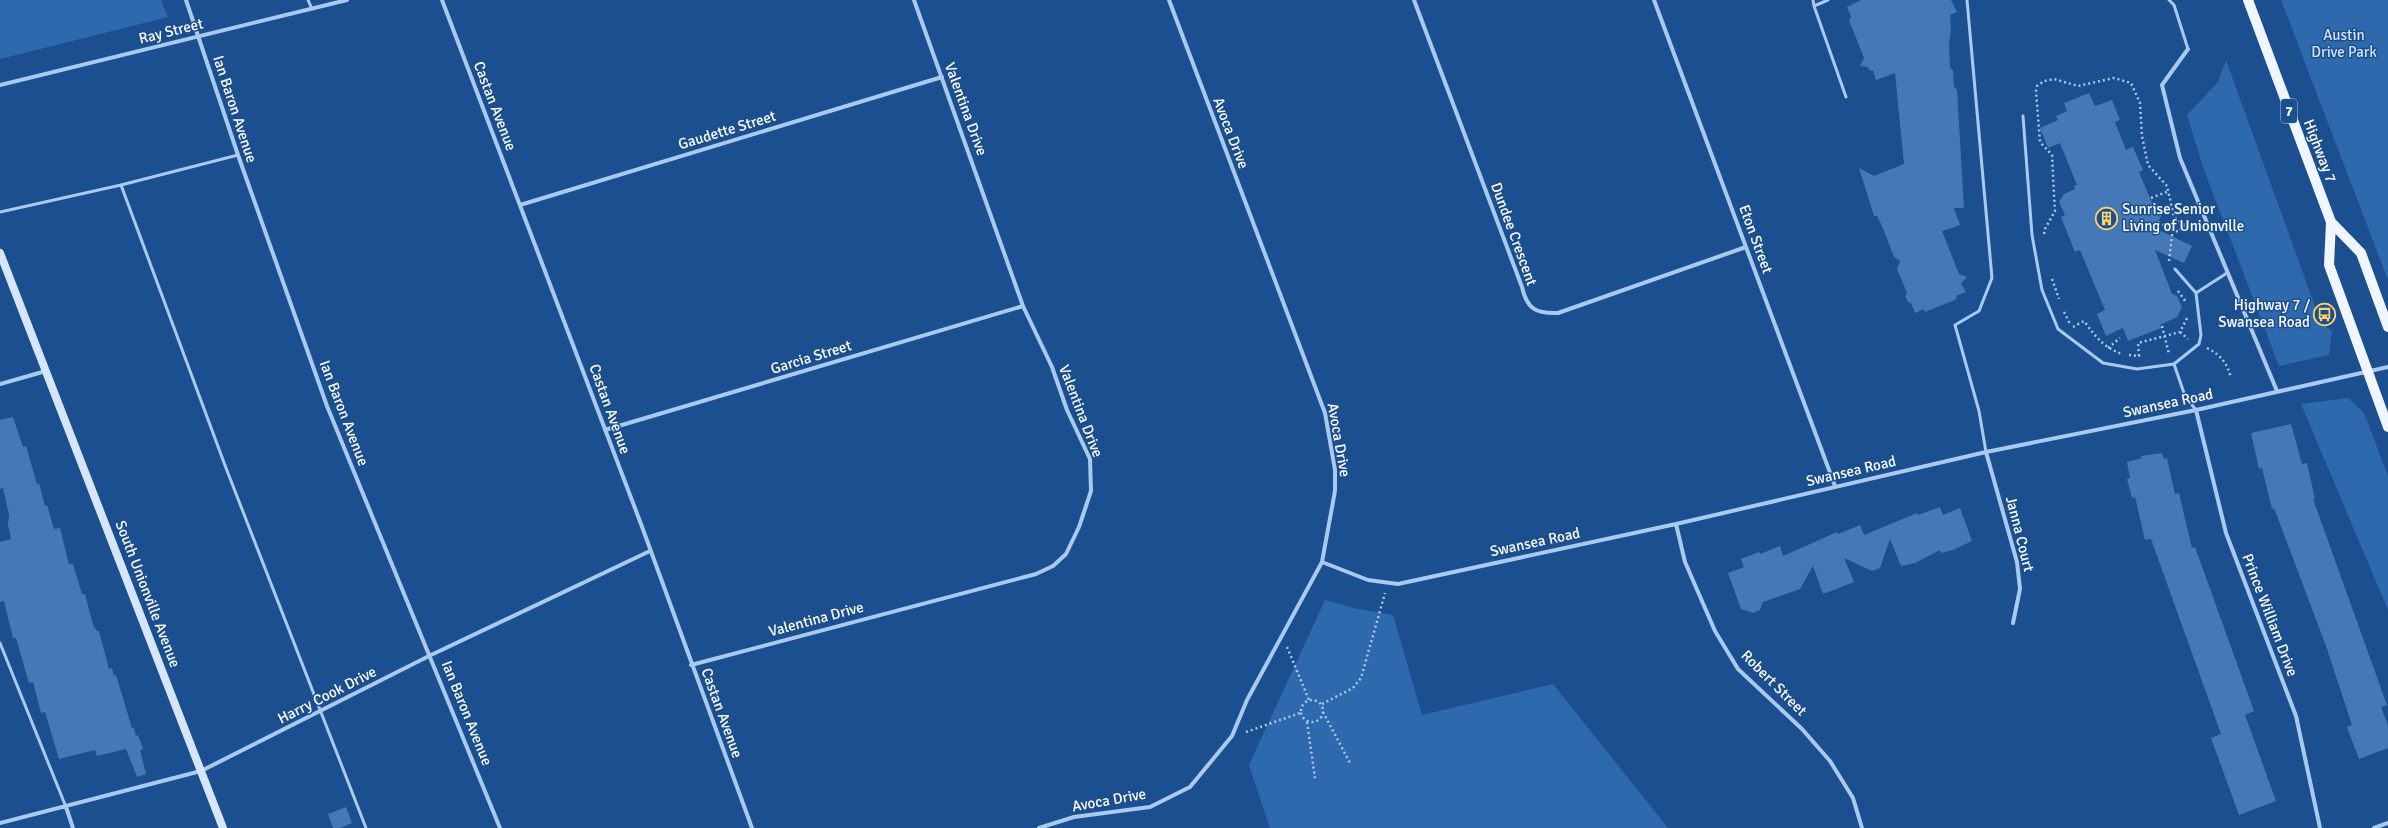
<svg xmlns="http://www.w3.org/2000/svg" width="2388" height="828" viewBox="0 0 2388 828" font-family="Signika,sans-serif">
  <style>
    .green { fill: #2e69ad }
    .building { fill: #4478b7 }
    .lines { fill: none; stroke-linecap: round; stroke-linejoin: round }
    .path { stroke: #a9c9ee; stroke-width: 2.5; stroke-dasharray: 2 3; stroke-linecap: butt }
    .lane { stroke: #a9c9ee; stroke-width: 3 }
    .street { stroke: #a9c9ee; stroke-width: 4 }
    .secondary { stroke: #d6e6fa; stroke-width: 8 }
    .primary { stroke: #f0f6ff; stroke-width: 10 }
    .labels { text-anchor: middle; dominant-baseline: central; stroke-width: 3; stroke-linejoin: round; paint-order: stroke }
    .shield { fill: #1b4f8f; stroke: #bbcadd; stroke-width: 1 }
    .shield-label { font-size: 14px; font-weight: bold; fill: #fff }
    .street-label { font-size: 15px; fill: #fff; stroke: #1b4f8f }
    .park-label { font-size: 15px; fill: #cfe3fa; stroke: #1b4f8f }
    .poi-label { font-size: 15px; fill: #fff; stroke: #1b4f8f; text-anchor: start }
  </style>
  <rect width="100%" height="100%" fill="#1b4f8f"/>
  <!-- green -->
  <path class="green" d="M 0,0 L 161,0 L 168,17 L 0,59 Z
    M 2281,0 L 2388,0 L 2388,280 Z
    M 2226,60 L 2321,323 L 2332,331 L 2329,355 L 2279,366 L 2204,170 L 2187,115 L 2218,82 Z
    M 2348,398 L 2364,413 L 2388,476 L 2388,610 L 2301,404 Z
    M 1325,600 L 1358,609 L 1393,615 L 1422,715 L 1553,684 L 1668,828 L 1270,828 L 1249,765 Z"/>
  <!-- building -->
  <path class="building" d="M 1861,0 L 1951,0 L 1957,12 L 1950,15 L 1951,31 L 1949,44 L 1950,68 L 1953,70 L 1954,87 L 1957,90 L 1964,208 L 1954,208 L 1960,225 L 1942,231 L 1959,274 L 1967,277 L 1961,283 L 1966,292 L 1956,296 L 1957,299 L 1925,312 L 1924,309 L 1915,313 L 1911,303 L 1908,302 L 1905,296 L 1907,293 L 1897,269 L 1900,261 L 1894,257 L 1882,226 L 1877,216 L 1874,216 L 1859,168 L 1874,176 L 1904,164 L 1895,73 L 1876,80 L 1873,70 L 1870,71 L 1868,67 L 1860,66 L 1864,58 L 1849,20 L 1851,17 L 1847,7 Z
    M 2089,93 L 2095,106 L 2112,100 L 2120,120 L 2115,122 L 2126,150 L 2133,147 L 2143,170 L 2139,172 L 2152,203 L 2156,204 L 2161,216 L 2155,228 L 2192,246 L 2184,263 L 2155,250 L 2172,294 L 2177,296 L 2182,307 L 2177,317 L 2160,325 L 2161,328 L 2128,341 L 2123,328 L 2106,336 L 2097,314 L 2105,310 L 2080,250 L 2075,252 L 2061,217 L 2065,215 L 2059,202 L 2064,194 L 2075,189 L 2074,186 L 2077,185 L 2060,143 L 2048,148 L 2040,128 L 2058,120 L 2056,116 L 2067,111 L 2064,103 Z
    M 13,417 L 23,447 L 26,446 L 37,484 L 39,483 L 45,506 L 47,505 L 54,529 L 60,528 L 69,564 L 73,564 L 82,594 L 85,594 L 93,625 L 97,631 L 99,631 L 109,669 L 112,668 L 114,676 L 116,675 L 132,728 L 134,728 L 136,736 L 138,735 L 143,749 L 140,750 L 146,774 L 137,777 L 126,749 L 97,756 L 95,750 L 59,759 L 45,712 L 41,713 L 33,682 L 29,683 L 16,638 L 13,638 L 4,601 L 0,602 L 0,542 L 11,539 L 8,525 L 9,515 L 3,488 L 0,489 L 0,420 Z
    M 2291,424 L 2302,464 L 2307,463 L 2315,499 L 2313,499 L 2387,705 L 2381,707 L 2388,725 L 2388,748 L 2359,759 L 2347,727 L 2352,725 L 2326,646 L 2274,508 L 2272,509 L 2262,468 L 2259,469 L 2251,433 Z
    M 2162,453 L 2164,459 L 2167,458 L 2175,494 L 2179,493 L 2192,548 L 2195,547 L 2254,711 L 2245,715 L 2276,801 L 2239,815 L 2211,738 L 2221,734 L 2151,539 L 2145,540 L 2135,497 L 2132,498 L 2127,479 L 2130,478 L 2127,462 L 2142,458 L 2141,456 Z
    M 1940,507 L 1943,515 L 1960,508 L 1972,541 L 1953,550 L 1941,553 L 1940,550 L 1915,563 L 1901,566 L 1890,539 L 1880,568 L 1872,571 L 1844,558 L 1854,582 L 1823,594 L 1813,566 L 1800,589 L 1763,602 L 1760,610 L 1753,613 L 1741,609 L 1728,573 L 1744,567 L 1741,559 L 1759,552 L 1760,554 L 1780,546 L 1783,556 L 1837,532 L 1838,534 L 1860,525 L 1864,535 L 1917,513 L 1918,515 Z
    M 346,807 L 352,823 L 340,828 L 333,828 L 328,814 Z"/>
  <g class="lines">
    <!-- path -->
    <path class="path" d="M 2151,198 L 2169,191
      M 2158,222 L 2178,232 L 2184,225
      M 2044,234 L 2045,229 L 2055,211 L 2054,194 L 2052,155 L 2040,142 L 2036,91 L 2037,86 L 2044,81 L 2054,79 L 2078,86 L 2114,78 L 2131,83 L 2140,103 L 2142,136 L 2148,165 L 2167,186 L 2174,217 L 2184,225 L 2196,225
      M 2169,261 L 2173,227
      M 2052,279 L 2059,299
      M 2178,291 L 2186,302
      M 2064,312 L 2070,324
      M 2162,326 L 2169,354
      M 2073,327 L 2084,321 C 2096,337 2103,347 2122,354
      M 2180,332 L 2188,339
      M 2108,348 L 2120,338
      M 2207,348 C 2221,355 2227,363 2231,378
      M 2129,355 L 2139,356 L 2138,343 L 2180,332 L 2188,316
      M 1287,647 L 1309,700
      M1301 711a11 11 0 1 1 22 0a11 11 0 1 1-22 0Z
      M 1322,704 L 1353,688 L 1361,678 L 1385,593
      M 1323,712 L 1350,763
      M 1307,722 L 1315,778
      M 1246,732 L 1300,713"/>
    <!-- lane -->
    <path class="lane" d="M 308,0 L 312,9
      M 1813,0 L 1814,6 L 1828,0
      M 1967,0 L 1992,278 L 1979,311 L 1955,325 L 1979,411 L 1986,452
      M 2169,0 L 2174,5 L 2188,49
      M 1814,6 L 1846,97
      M 2023,116 L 2032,235 L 2042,290 L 2058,329 L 2103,363 L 2137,369 L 2174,364 L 2199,344 L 2201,335 L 2196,293 L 2175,269
      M 121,185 L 226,468 L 366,828
      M 0,212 L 121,185 L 238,155
      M 2196,293 L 2227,273
      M 2174,364 L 2185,396 L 2196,410
      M 0,643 L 66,807"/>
    <!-- street -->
    <path class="street" d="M 186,0 L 238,155 L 327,406 L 500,828
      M 442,0 L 641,524 L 752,828
      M 1414,0 L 1522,287 C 1527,309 1536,314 1558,313 L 1746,247
      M 1654,0 L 1835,486
      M 2188,49 L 2162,85 L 2180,158 L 2277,391
      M 0,85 L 347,0
      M 520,205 L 942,77
      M 0,384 L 46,371
      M 2196,410 L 2226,533 L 2296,716 L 2320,828
      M 605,430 L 1023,306
      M 1986,452 L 2017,562 L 2020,589 L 2013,623
      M 1676,524 L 1685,562 L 1715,631 L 1738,669 L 1802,729 L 1830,761 L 1853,798 L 1862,828
      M 1322,562 L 1368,580 L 1398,584 L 1676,524 L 1986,452 L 2196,410 L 2388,367
      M 691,665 L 1036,574 L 1053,566 L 1066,554 L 1079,527 L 1091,491 L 1090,459 L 1067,410 L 1052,367 L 1023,306 L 914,0
      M 66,807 L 73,828
      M 0,823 L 201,771 L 431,655 L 650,551
      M 1039,828 L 1074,817 L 1150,807 L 1190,787 L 1232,736 L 1247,700 L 1322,562 L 1335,491 L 1335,470 L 1325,413 L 1169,0
      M 2374,828 L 2388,823"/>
    <!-- secondary -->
    <path class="secondary" d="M 0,253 L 223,828"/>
    <!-- primary -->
    <path class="primary" d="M 2248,0 L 2331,222 L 2361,253 L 2388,327
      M 2331,222 L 2329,265 L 2388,427"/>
  </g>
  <!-- icons -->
  <defs>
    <symbol id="building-ring" viewBox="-11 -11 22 22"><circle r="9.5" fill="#1b4f8f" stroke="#ffd166" stroke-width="1.5"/><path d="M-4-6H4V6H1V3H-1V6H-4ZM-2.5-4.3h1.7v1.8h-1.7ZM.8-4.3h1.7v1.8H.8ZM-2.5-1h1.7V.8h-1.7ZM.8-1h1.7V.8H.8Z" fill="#ffd166"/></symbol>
    <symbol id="bus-ring" viewBox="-11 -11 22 22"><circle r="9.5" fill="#1b4f8f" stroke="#ffd166" stroke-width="1.5"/><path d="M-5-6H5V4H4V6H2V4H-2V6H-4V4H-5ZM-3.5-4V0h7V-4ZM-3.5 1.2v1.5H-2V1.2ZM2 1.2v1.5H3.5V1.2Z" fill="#ffd166"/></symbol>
  </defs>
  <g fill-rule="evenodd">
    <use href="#building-ring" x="2094" y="206" width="25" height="25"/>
    <use href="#bus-ring" x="2312" y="302" width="25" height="25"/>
  </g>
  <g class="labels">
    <!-- shield labels -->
    <rect class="shield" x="2281" y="99" width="16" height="24" rx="3"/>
    <g class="shield-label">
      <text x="2289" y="111">7</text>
    </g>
    <!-- street labels -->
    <g class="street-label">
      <text transform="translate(171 31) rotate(-14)">Ray Street</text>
      <text transform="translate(495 106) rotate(69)">Castan Avenue</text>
      <text transform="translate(235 109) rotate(72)">Ian Baron Avenue</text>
      <text transform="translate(966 109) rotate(70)">Valentina Drive</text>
      <text transform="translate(727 130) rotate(-17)">Gaudette Street</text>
      <text transform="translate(1231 133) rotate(69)">Avoca Drive</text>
      <text transform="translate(2320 151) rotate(69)">Highway 7</text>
      <text transform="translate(1514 234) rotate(70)">Dundee Crescent</text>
      <text transform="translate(1756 239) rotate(70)">Eton Street</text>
      <text transform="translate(811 357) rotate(-17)">Garcia Street</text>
      <text transform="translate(2168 403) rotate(-12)">Swansea Road</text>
      <text transform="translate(610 409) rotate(70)">Castan Avenue</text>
      <text transform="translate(1081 411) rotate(69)">Valentina Drive</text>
      <text transform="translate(344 413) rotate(69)">Ian Baron Avenue</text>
      <text transform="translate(1339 440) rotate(80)">Avoca Drive</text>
      <text transform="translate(1851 471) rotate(-13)">Swansea Road</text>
      <text transform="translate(2020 534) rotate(76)">Janna Court</text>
      <text transform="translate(1535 542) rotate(-12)">Swansea Road</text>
      <text transform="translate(148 594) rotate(69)">South Unionville Avenue</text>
      <text transform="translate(2270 615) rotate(69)">Prince William Drive</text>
      <text transform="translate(816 619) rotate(-15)">Valentina Drive</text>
      <text transform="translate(1774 683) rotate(45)">Robert Street</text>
      <text transform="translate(327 695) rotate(-27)">Harry Cook Drive</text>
      <text transform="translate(467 713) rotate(68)">Ian Baron Avenue</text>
      <text transform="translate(722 713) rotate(70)">Castan Avenue</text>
      <text transform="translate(1109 800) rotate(-10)">Avoca Drive</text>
    </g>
    <!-- park labels -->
    <g class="park-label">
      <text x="2344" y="35">Austin<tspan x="2344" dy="17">Drive Park</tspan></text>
    </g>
    <!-- poi labels -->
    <g class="poi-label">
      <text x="2122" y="209">Sunrise Senior<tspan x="2122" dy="17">Living of Unionville</tspan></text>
      <text x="2310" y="305" text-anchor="end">Highway 7 /<tspan x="2310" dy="17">Swansea Road</tspan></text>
    </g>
  </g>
</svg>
